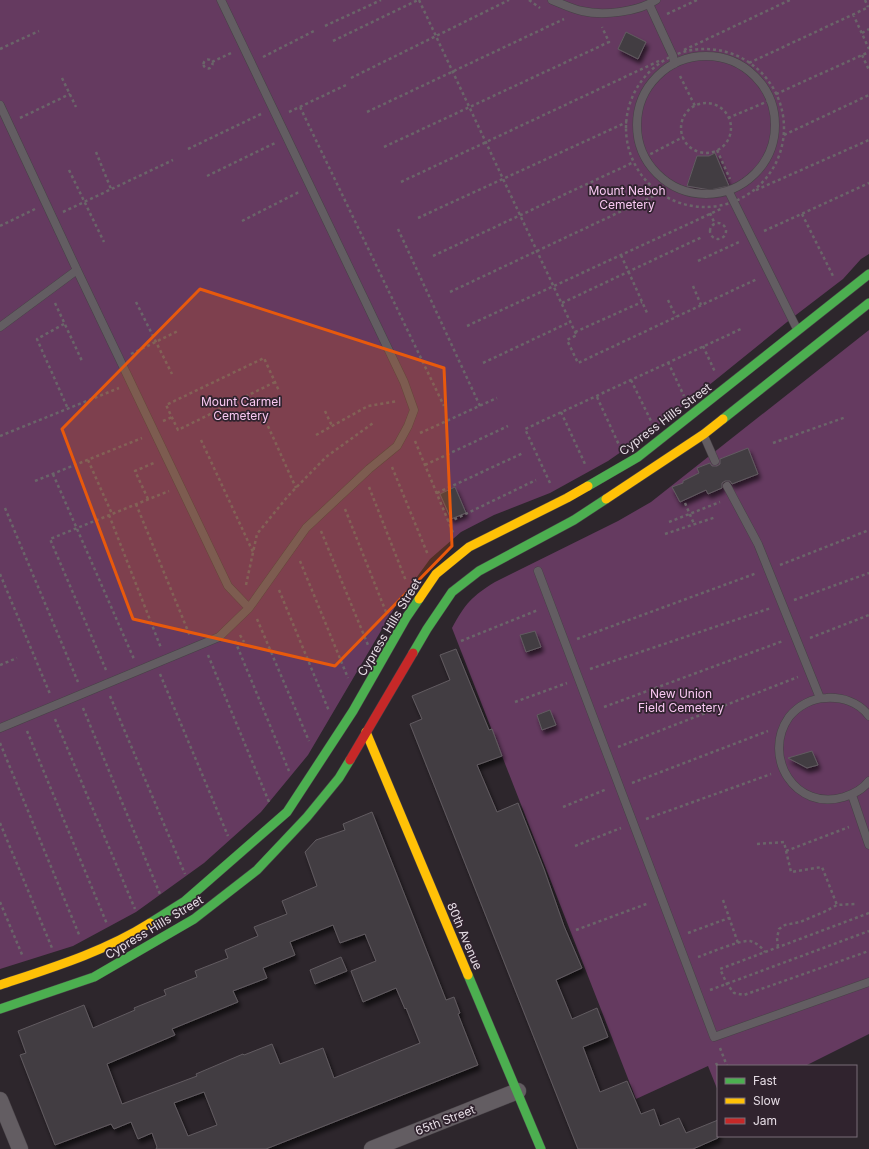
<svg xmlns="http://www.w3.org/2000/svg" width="869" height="1149" viewBox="0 0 869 1149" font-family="Inter,sans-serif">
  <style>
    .green { fill: #653a60 }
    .building { fill: #433d43; stroke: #615b60; fill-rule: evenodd; filter: url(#shadow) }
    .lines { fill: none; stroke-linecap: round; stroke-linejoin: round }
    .lane-casing { stroke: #474146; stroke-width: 9 }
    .street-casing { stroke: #474146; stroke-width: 17 }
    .fast-casing { stroke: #474146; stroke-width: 10 }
    .slow-casing { stroke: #474146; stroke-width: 10 }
    .jam-casing { stroke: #474146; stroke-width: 10 }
    .path { stroke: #6a6569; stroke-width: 2.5; stroke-dasharray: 3 3; stroke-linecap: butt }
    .lane { stroke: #635d62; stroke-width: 8 }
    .street { stroke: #635d62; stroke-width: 16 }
    .fast { stroke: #4caf50; stroke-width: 9 }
    .slow { stroke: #ffc107; stroke-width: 9 }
    .jam { stroke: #c62828; stroke-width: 9 }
    .marked { fill: #e8590c; fill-opacity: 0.2; stroke: #e8590c; stroke-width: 3; stroke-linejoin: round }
    .labels { text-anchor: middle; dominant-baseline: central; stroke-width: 3.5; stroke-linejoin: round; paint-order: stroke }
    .park-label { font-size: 12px; fill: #f9c8f2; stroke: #30232e }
    .street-label { font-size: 12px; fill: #e6dde5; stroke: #30232e }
  </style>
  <defs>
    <filter id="shadow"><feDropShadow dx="2.5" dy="4.5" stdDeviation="2" flood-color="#0009"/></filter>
  </defs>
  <rect width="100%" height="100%" fill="#2d262c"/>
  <!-- green -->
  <path class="green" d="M 0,0 L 869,0 L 869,254 L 861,259 L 843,279 L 792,318 L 703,390 L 651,431 L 608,461 L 550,493 L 494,515 L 461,532 L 430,559 L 395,607 L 308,755 L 261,812 L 204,863 L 136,912 L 73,946 L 0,969 Z
    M 869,330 L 869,1034 L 805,1066 L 718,1066 L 718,1091 L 708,1066 L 636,1099 L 452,628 C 465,604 472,596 495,582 L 618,521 L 651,502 Z"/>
  <!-- building -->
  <path class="building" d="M 626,32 L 646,42 L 638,59 L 618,49 Z
    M 715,153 L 729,186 L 710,190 L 687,186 L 697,156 L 709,156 Z
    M 748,448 L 758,474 L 732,484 L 730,481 L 725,481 L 722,483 L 722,488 L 708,494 L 706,490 L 680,502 L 672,487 L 683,483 L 683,481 L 699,473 L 697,468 L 710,463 L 712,466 L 717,466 L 720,464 L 720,459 Z
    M 455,487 L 466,513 L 451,519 L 440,494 Z
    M 535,631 L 541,647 L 526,652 L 520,635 Z
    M 456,649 L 489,730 L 492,729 L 502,756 L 477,765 L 497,812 L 518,803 L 544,869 L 564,926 L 582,968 L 556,980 L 572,1019 L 597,1008 L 608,1037 L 583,1047 L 600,1092 L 627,1081 L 641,1114 L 654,1109 L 660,1126 L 679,1118 L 686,1133 L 718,1120 L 718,1138 L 693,1149 L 578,1149 L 410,724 L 422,719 L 412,696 L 450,680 L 440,655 Z
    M 550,710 L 556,725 L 542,730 L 537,715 Z
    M 812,751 L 818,765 L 807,768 L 788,758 Z
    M 372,812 L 446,1000 L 454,997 L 460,1013 L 458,1014 L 478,1065 L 266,1149 L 156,1149 L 157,1147 L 152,1133 L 138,1139 L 131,1122 L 114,1129 L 111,1124 L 55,1145 L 20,1055 L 26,1053 L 18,1031 L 84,1005 L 93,1028 L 135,1010 L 134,1008 L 166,995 L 164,990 L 197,977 L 195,971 L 228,958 L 225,950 L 258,936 L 254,927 L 287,914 L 282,901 L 317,886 L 305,852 L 316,840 L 345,830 L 343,824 ZM 333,925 L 340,943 L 365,934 L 376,961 L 351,971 L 363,1002 L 396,988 L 405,1009 L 406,1008 L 420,1043 L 334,1078 L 323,1048 L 280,1064 L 272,1044 L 244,1055 L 243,1054 L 196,1074 L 197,1076 L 122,1104 L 107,1064 L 175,1035 L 172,1029 L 238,1002 L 233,991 L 267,978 L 263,968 L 295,955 L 290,942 ZM 204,1092 L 217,1125 L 188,1136 L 174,1103 Z
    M 341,957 L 347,971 L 315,984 L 310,970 Z"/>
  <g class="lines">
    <defs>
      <path id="lane" d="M 552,0 C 562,4 572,9 582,11 C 603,16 638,12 656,0
        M 649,4 L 673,56 L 674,64
        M637 125a69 69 0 1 1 138 0a69 69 0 1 1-138 0Z
        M 0,105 L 77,270 L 228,586 L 249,608
        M 729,192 L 797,329
        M 0,327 L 77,270
        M 704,436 L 715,461
        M 727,486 L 758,544 L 820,698
        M 538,571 L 714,1037 L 869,982
        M 869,716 C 859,702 842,697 826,698 C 812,698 798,706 789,717 C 761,757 796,812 844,797 C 854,794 863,789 869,781
        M 0,728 L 219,637 L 249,608 L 306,528 L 369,469 L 397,446 L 408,426 L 414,410 L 404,382 L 221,0
        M 852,795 L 869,845"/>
      <path id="street" d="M 0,1100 L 20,1149
        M 372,1149 L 518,1091"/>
      <path id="fast" d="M 723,419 L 869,303
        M 588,486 L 638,457 L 869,274
        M 413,653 L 427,629 L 452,592 L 479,571 L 574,520 L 606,499
        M 150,923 L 185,901 L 287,812 L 353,711 L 406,618 L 419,599
        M 468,975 L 541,1149
        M 0,1009 L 94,977 L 194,919 L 257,870 L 307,817 L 339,778 L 350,760"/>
      <path id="slow" d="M 606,499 L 704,434 L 723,419
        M 419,599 L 436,574 L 469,547 L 567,498 L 588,486
        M 366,732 L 468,975
        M 0,985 C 51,968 104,952 150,923"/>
      <path id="jam" d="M 350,760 L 413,653"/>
    </defs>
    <!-- lane casing -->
    <use href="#lane" class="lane-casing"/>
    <!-- street casing -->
    <use href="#street" class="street-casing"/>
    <!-- fast casing -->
    <use href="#fast" class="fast-casing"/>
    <!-- slow casing -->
    <use href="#slow" class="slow-casing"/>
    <!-- jam casing -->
    <use href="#jam" class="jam-casing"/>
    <!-- path -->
    <path class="path" d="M 419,0 L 575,332 L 577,335 L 567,340 L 578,363 L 757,279
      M 529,0 L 540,8
      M 865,0 L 868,7
      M 667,14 L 697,0
      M 853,14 L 869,49
      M 325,26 L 381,0
      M 862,33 L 869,29
      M 333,41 L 418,0
      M 0,49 L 39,31
      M626 128a79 79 0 1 1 158 0a79 79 0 1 1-158 0Z
      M 684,50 L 790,0
      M 862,55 L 869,70
      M 263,57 L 314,31
      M203.5 64a4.5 4.5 0 1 1 9 0a4.5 4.5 0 1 1-9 0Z
      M 212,62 L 231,53
      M 749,63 L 869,7
      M 680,76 L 695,106
      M 62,78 L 76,107
      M 351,78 L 509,0
      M 776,94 L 869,52
      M681 128a25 25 0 1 1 50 0a25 25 0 1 1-50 0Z
      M 300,107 L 444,406
      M 289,112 L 346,85
      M 367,112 L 564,19
      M 20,118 L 70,94
      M 728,118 L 771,100
      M 784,135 L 869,95
      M 384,147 L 609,42 L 602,27
      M 188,149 L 261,114
      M 717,150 L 730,179
      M 96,152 L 111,189
      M 645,157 L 683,137
      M 69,170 L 104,242
      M 207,176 L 275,143
      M 401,182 L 661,60
      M 756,190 L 869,140
      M 63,212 L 173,160
      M 710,213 L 715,224
      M 802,214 L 833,276
      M 418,218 L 627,122
      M 242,221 L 299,192
      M710 231a8 8 0 1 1 16 0a8 8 0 1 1-16 0Z
      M 0,226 L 35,209
      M 398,229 L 480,406
      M 764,231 L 869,183
      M 621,255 L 648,315
      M 433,256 L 634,162
      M 698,261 L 739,242
      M 693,286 L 701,305
      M 450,292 L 660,193
      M 668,300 L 676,317
      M 136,302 L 172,374
      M 55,303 L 82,361
      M 562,303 L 702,237
      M 64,324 L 37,339 L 68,409
      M 467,326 L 723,208
      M 575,332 L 642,302
      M 703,346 L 715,372
      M 131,354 L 178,331
      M 668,362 L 684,396
      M 483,363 L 570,322
      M 631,380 L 651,421
      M 275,382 L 178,430 L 166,405 L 264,358 C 269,369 274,380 279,391
      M 597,397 L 619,445
      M 325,411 L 332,426
      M 561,412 L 585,464
      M 263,415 L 296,488
      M 163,421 L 172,417
      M 420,433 L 497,398
      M 316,435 L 368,406 L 398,401
      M 0,436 L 119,388
      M 201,440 L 253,552
      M 415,441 L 454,535
      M 773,443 L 846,417
      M 88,460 L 112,514
      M 425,465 L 508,426
      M 392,467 L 428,555
      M 53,474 L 134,659
      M 35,481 L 142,438
      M 550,483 L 525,429 L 741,329
      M 369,487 L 406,581
      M 437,493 L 523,453
      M 148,499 L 135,471 L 156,462
      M 685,503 L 694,524
      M 136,504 L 190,636
      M 5,508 L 78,682
      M 345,509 L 386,612
      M 109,515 L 161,648
      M 449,522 L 536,480
      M 669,522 L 720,502
      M 321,531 L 368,645
      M 665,534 L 716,517
      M 300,561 L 348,678
      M 780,565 L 869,530
      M 0,574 L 50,694
      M 246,585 L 257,534 L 288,496 L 326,457 L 373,423
      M 279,590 L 329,711
      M 794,600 L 869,573
      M 257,619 L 309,741
      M 240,635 L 244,642
      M 810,638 L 869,615
      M 577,639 L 757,573
      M 235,641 L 289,771
      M 461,641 L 538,610
      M 208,655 L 269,802
      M 0,665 L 17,658
      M 590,669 L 771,608
      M 106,670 L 50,539 L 169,491
      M 160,674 L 228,836
      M 110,696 L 185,874
      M 515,702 L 567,683
      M 604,707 L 783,641
      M 83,708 L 160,894
      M 55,719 L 135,909
      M 27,731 L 107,924
      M 0,743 L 80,937
      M 618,747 L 798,677
      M 632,783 L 768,731
      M 563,807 L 607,789
      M 646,819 L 771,774
      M 0,823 L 52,948
      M 757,844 L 784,842 L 791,872 L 822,867 L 837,905
      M 575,846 L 621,828
      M 786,851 L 849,827
      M 723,900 L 738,943
      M 0,902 L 23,957
      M 869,913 L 720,969 L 727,984 L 734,993 L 744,995 L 869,951
      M 576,930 L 649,903
      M 688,933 L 729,918
      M 778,947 L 777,938 L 779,929 L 785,925 L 800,922 L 824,912 L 837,905 L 855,904
      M 698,957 C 710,953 739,940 750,941 C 757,943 761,947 765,952
      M 710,990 L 869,931
      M 720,1048 L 727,1066
      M 716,1063 L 718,1067"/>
    <!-- lane -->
    <use href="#lane" class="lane"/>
    <!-- street -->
    <use href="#street" class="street"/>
    <!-- fast -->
    <use href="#fast" class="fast"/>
    <!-- slow -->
    <use href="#slow" class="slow"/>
    <!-- jam -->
    <use href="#jam" class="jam"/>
  </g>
  <!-- marked area -->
  <path class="marked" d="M 200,289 L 444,368 L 452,546 L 335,666 L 133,619 L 62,429 Z"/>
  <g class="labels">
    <!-- park labels -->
    <g class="park-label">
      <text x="627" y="190">Mount Neboh<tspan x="627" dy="14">Cemetery</tspan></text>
      <text x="241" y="401">Mount Carmel<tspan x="241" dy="14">Cemetery</tspan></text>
      <text x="681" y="693">New Union<tspan x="681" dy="14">Field Cemetery</tspan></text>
    </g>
    <!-- street labels -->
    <g class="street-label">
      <text transform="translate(665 419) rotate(-37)">Cypress Hills Street</text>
      <text transform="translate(389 627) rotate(-59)">Cypress Hills Street</text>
      <text transform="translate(154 927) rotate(-31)">Cypress Hills Street</text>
      <text transform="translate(465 936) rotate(67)">80th Avenue</text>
      <text transform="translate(445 1120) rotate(-21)">65th Street</text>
    </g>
  </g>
  <!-- legend -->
  <rect x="717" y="1065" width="140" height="72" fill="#30232e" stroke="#796d77"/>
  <rect x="725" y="1078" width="20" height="6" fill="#4caf50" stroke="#796d77"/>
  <text x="753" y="1085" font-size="12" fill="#e6dde5">Fast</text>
  <rect x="725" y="1098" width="20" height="6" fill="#ffc107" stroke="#796d77"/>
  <text x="753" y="1105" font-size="12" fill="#e6dde5">Slow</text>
  <rect x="725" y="1118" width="20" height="6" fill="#c62828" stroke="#796d77"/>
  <text x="753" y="1125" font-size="12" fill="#e6dde5">Jam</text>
</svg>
